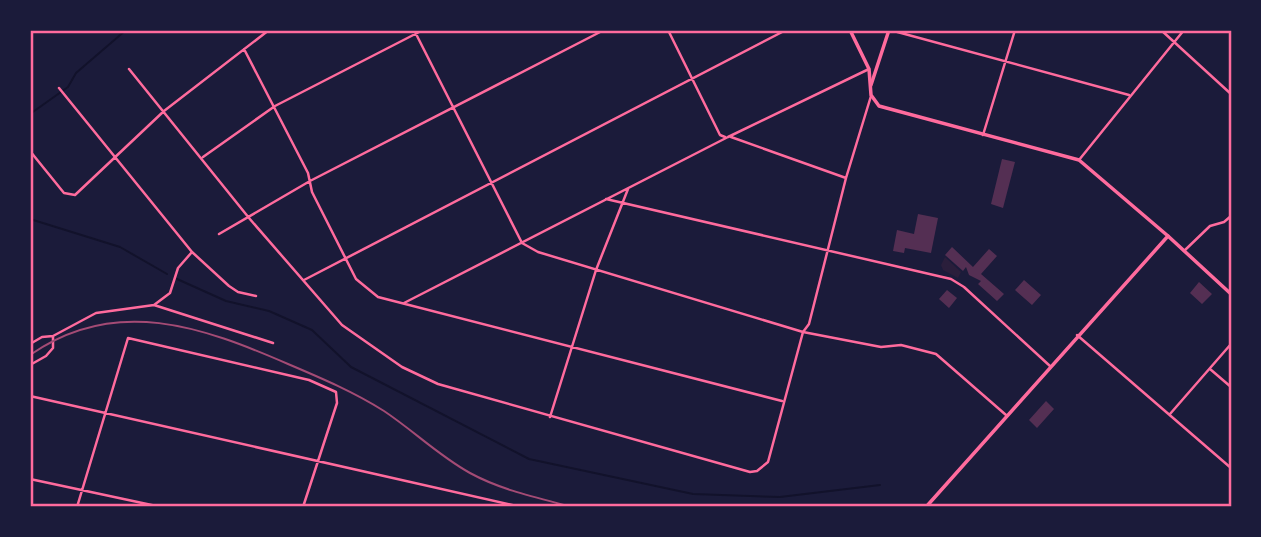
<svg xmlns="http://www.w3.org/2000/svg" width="1261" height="537" viewBox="0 0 1261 537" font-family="'Libre Baskerville',serif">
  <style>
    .green { fill: #2a1e3b }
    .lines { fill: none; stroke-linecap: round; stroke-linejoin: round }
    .stream { stroke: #12122b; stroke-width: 2 }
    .building { fill: #542f53 }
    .minor { stroke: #ff6b9d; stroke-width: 2.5 }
    .tertiary { stroke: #ff6b9d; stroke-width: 3.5 }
    .secondary { stroke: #ff6b9d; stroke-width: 3.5 }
    .rail { stroke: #a44b75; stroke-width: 2 }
    .neatline { fill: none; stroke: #ff6b9d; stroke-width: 2.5 }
  </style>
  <rect width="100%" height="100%" fill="#1b1b3a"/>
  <!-- green -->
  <path class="green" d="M 945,257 L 961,272 L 958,278 L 943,270 L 941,265 Z"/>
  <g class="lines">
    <!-- stream -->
    <path class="stream" d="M 30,114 L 68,87 L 76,73 L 126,30
      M 30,219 L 120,247 L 167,274
      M 177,279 L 226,301 L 269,311 L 312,330 L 351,367 L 529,459 L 693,494 L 780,497 L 880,485"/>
  </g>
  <!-- building -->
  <path class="building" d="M 1002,159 L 1015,162 L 1003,208 L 991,204 Z
    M 918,214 L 938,218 L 931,253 L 905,248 L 904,253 L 893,251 L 897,230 L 914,234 Z
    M 952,247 L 973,267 L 989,249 L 997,256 L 981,274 L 1004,294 L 997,301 L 978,284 L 981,281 L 969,275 L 966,267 L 963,271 L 945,255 Z
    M 1024,280 L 1041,295 L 1032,305 L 1015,290 Z
    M 1199,282 L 1212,294 L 1202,304 L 1190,293 Z
    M 947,290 L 957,298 L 949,308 L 939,299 Z
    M 1046,401 L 1054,409 L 1037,428 L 1029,420 Z"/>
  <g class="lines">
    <!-- minor -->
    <path class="minor" d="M 414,30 L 522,243 L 538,252 L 803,332 L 881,347 L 901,345 L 936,354 L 1006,415
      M 668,30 L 720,135 L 725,137
      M 890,30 L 1129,95
      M 1161,30 L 1231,94
      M 244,49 L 308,173 L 312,192 L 356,279 L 378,297 L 782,401
      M 129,69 L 249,218 L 342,325 L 402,367 L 438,384 L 750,472 L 757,471 L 768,462 L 803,332 L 809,324 L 846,178 L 871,96
      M 59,88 L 192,252 L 229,286 L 238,292 L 256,296
      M 983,135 L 1015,30
      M 731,137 L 846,178
      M 30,151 L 64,193 L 75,195 L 164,111 L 269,30
      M 203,157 L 275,106 L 423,30
      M 1079,160 L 1184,30
      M 606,199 L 951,279 L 964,287 L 1050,366
      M 219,234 L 310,181 L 604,30
      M 1184,251 L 1210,226 L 1224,222 L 1231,216
      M 304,280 L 786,30
      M 404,303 L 728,137 L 869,69
      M 154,305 L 273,343
      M 1077,335 L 1231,468
      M 30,344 L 42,337 L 53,336 L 96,313 L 154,305 L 170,293 L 178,268 L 192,252
      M 30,365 L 46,356 L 53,348 L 53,336
      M 1210,369 L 1231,387
      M 30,396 L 521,507
      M 1170,414 L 1231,344
      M 550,417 L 596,270 L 628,189
      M 30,479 L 161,507
      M 77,507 L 128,338 L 309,380 L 336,392 L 337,403 L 303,507"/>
    <!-- tertiary -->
    <path class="tertiary" d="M 871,85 L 889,30
      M 1168,236 L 1231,294"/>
    <!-- secondary -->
    <path class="secondary" d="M 850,30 L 869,69 L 871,95 L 879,106 L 1079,160 L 1168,236 L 926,507"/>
    <!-- rail -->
    <path class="rail" d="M 30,355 C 115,295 203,327 288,364 C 321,378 354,392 384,411 C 414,431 439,456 470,473 C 501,490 538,498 572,507"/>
  </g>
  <!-- border -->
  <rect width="1261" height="537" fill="none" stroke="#1b1b3a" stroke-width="63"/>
  <rect x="32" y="32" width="1198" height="473" class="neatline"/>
</svg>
